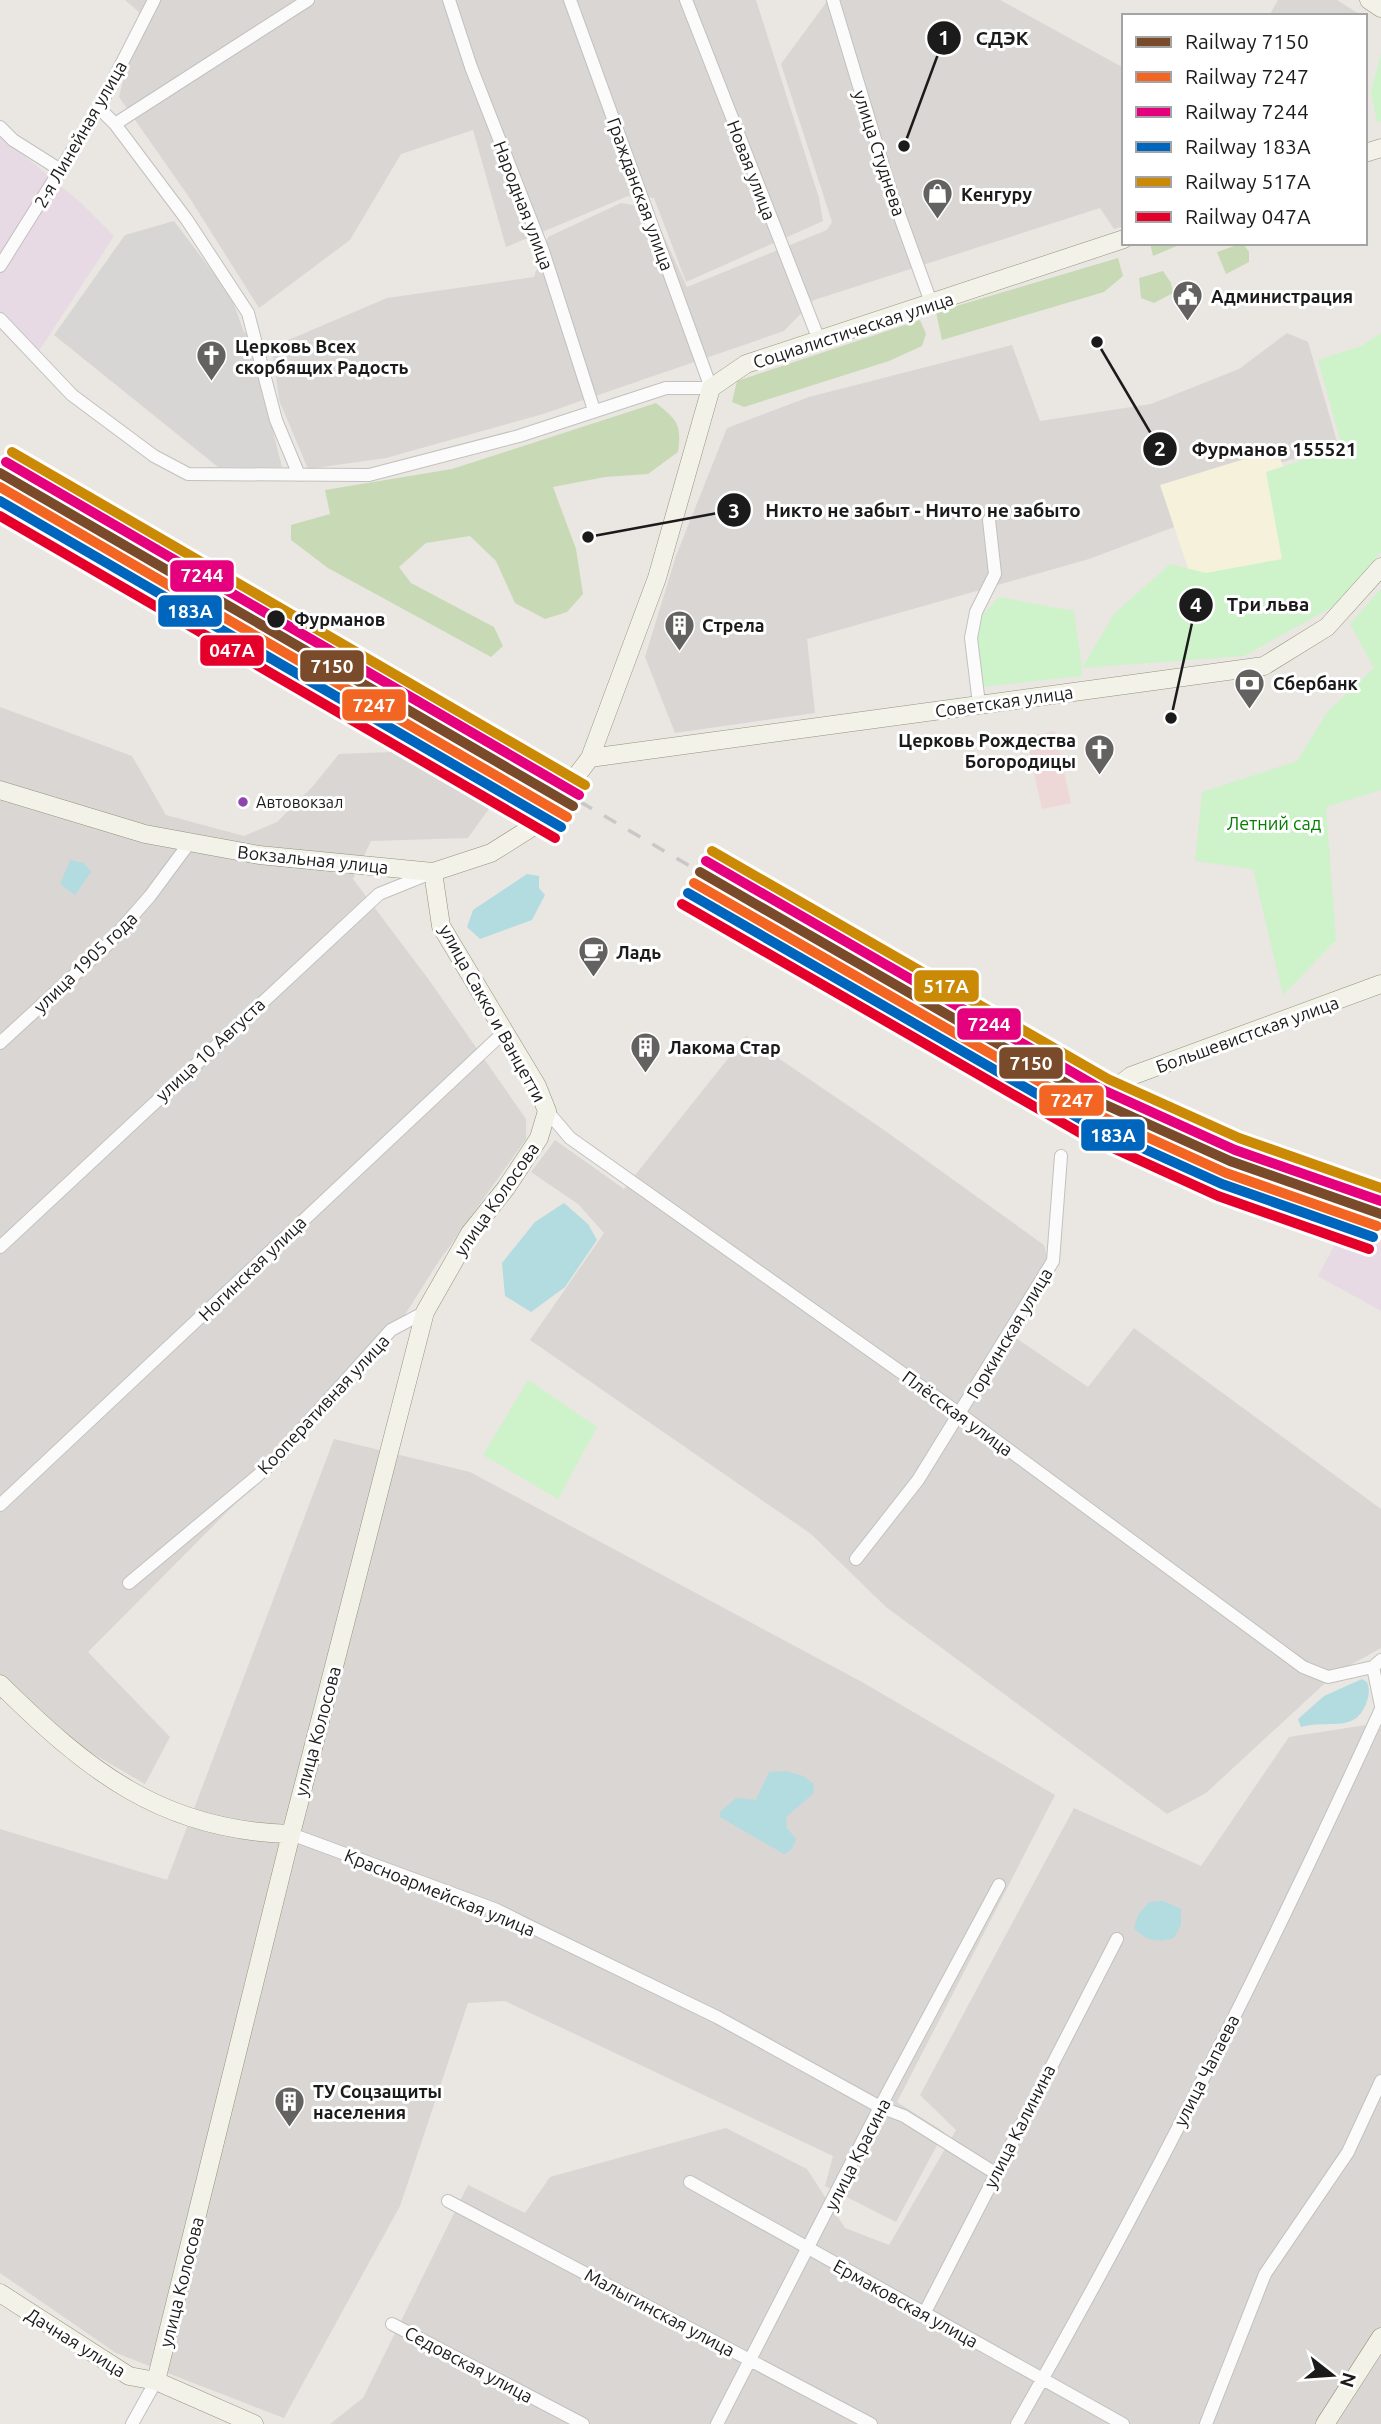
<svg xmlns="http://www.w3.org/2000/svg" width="1381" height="2424" viewBox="0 0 1381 2424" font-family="Ubuntu,sans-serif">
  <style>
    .residential { fill: #d9d6d4 }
    .commercial { fill: #eed8d7 }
    .industrial { fill: #e8dae4 }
    .education { fill: #f6f1db }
    .religious { fill: #d8d6d4 }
    .forest { fill: #c7dab5 }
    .park { fill: #cef3ca }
    .water { fill: #b3dce0 }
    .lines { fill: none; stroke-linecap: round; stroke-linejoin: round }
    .street-casing { stroke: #c2c1bf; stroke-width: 14 }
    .secondary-casing { stroke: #94927a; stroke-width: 19 }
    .street { stroke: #fcfbfb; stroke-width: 12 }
    .secondary { stroke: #f2f2e8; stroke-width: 18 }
    .rail { stroke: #c9c8c8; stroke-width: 3.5; stroke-dasharray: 14 14; stroke-linecap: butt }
    .rail-1-casing { stroke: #fff; stroke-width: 16 }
    .rail-2-casing { stroke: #fff; stroke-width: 16 }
    .rail-3-casing { stroke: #fff; stroke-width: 16 }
    .rail-4-casing { stroke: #fff; stroke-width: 16 }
    .rail-5-casing { stroke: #fff; stroke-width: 16 }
    .rail-6-casing { stroke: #fff; stroke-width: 16 }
    .rail-1 { stroke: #7a4b2a; stroke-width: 10 }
    .rail-2 { stroke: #f26522; stroke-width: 10 }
    .rail-3 { stroke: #e5007d; stroke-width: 10 }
    .rail-4 { stroke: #0065bd; stroke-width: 10 }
    .rail-5 { stroke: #cb8a05; stroke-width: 10 }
    .rail-6 { stroke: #e4002b; stroke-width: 10 }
    .stop-dot { fill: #1b1b1b; stroke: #fff; stroke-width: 2.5 }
    .bus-dot { fill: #8e44ad; stroke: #fff; stroke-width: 2.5 }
    .labels { text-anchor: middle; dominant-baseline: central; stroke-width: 6; stroke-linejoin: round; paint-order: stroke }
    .bus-label { font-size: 16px; fill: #1b1b1b; stroke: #fff; text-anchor: start }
    .street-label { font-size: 18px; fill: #1b1b1b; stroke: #fff }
    .poi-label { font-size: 18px; font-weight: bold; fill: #1b1b1b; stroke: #fff; text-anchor: start }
    .stop-label { font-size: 18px; font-weight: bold; fill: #1b1b1b; stroke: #fff; text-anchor: start }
    .park-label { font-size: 18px; fill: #067e03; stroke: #fff }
    .leader { fill: none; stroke: #1b1b1b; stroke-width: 2.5 }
    .callout-dot { fill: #1b1b1b; stroke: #fff; stroke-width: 2.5 }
    .mark-label { font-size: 21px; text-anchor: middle; font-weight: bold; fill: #fff }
    .callout-label { font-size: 19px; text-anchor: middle; font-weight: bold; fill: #1b1b1b; stroke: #fff; stroke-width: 6; stroke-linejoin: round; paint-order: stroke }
    .line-badge { stroke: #fff; stroke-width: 2.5 }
    .badge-label { font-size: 19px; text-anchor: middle; font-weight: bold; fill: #fff }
  </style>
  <rect width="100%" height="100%" fill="#eae6e2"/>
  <!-- residential -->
  <path class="residential" d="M 125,0 L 756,0 L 819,198 L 823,221 L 686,282 L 654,198 L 628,196 L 506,247 L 473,130 L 401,154 L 350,240 L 259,308 L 189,197 L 119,97 L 139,12 Z
    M 828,0 L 1000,0 L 1124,68 L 1124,226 L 1114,229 L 1100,208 L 814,300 L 784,331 L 543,414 L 386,458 L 308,469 L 279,400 L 272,347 L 387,298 L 534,277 L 548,237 L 621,203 L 651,208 L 687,287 L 827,230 L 832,222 L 781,64 Z
    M 1278,0 L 1337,0 L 1362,16 L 1269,16 Z
    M 1287,333 L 1308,342 L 1338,445 L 1261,469 L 1214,512 L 1089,559 L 807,639 L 815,713 L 675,733 L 645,657 L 676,556 L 727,428 L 809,397 L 1012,345 L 1040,421 L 1151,404 L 1239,369 Z
    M 0,707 L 132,756 L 166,815 L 244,836 L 277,822 L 313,786 L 339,754 L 392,752 L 470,766 L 503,789 L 468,838 L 371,841 L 353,879 L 429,980 L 526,1119 L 526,1139 L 437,1264 L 391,1337 L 350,1388 L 88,1652 L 170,1737 L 145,1784 L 78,1745 L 15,1686 L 0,1700 Z
    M 746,1036 L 884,1130 L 1044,1245 L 1053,1278 L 1016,1338 L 1088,1387 L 1134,1328 L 1381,1509 L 1381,1648 L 1336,1673 L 1206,1793 L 1167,1814 L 886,1607 L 811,1534 L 530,1340 L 604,1233 L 578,1204 L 531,1172 L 555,1140 L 624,1189 Z
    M 334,1439 L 470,1472 L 862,1682 L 1055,1795 L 897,2102 L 944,2132 L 896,2222 L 825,2186 L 833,2156 L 505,2001 L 468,2003 L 400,2206 L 284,2418 L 116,2353 L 0,2273 L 0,1829 L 167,1880 Z
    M 1381,1697 L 1381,2424 L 330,2424 L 363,2398 L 468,2185 L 525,2213 L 550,2177 L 726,2128 L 807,2169 L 845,2228 L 889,2245 L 956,2130 L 920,2095 L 1074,1808 L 1201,1866 L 1289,1737 L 1366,1725 Z"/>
  <!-- commercial -->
  <path class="commercial" d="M 1055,731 L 1071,803 L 1042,809 L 1026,737 Z"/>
  <!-- industrial -->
  <path class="industrial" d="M 0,135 L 81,203 L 114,236 L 39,351 L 0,318 Z
    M 1349,1218 L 1381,1231 L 1381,1311 L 1318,1276 Z"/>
  <!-- education -->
  <path class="education" d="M 1277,449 L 1309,541 L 1286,559 L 1195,589 L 1160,485 Z"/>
  <!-- religious -->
  <path class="religious" d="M 174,221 L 231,296 L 244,332 L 249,336 L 282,467 L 218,467 L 54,335 L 125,235 Z"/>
  <!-- forest -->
  <path class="forest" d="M 1150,243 L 1184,243 L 1153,256 Z
    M 1243,243 L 1249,252 L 1249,262 L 1226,274 L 1217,252 Z
    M 1118,258 L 1123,276 L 1104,292 L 942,340 L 936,312 Z
    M 1163,271 L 1171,283 L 1173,293 L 1154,303 L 1141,298 L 1139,278 Z
    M 920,320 L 926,334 L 922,346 L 889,361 L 744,407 L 732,402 L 737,381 Z
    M 656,403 C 677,420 682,424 678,452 L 648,474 L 605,477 L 553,487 L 576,549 L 583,594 L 567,612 L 545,619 L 515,603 L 496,561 L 470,536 L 426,543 L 399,567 L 411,583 L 494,627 L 503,646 L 491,657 L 328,568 L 291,540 L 291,525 L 330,514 L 325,490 L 452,469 Z"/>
  <!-- park -->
  <path class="park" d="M 1381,54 L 1381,121 L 1377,123 L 1371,91 Z
    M 1381,333 L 1381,552 L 1334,606 L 1244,656 L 1082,668 L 1082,676 L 982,687 L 977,646 L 979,619 L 999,597 L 1074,611 L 1082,668 L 1114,614 L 1170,564 L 1206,573 L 1282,559 L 1266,472 L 1342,447 L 1318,360 L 1361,346 Z
    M 1381,589 L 1381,790 L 1326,807 L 1336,940 L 1283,995 L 1253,869 L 1195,861 L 1202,792 L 1297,761 L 1328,711 L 1374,668 L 1350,624 Z
    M 528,1380 L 597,1427 L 558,1499 L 483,1455 Z"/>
  <!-- water -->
  <path class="water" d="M 70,860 L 84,863 L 91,872 L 75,895 L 60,884 Z
    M 527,874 L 539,876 L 539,888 L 545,895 L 532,920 L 480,939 L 467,927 L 473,910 Z
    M 564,1203 L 588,1224 L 597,1240 L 565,1287 L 531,1312 L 505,1296 L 502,1263 L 535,1222 Z
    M 1362,1679 L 1367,1682 C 1370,1690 1369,1696 1366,1704 C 1354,1734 1328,1719 1301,1727 L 1298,1719 L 1324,1696 Z
    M 786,1771 L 803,1776 L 814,1784 L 813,1794 L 786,1817 L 787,1828 L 796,1839 L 792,1849 L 784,1854 L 720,1817 L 720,1812 L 736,1798 L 756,1800 L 769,1772 Z
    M 1163,1901 L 1181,1909 L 1181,1925 L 1174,1938 C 1157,1943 1146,1941 1134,1928 L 1138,1915 L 1149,1902 Z"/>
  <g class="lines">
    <defs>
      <path id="street" d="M 449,0 L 471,67 L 543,251 L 594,410
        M 686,0 L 819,340
        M 833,0 L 891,192 L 932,305
        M 99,108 L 115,124 L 187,220 L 248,313 L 276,420 L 299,475
        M 115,124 L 308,0
        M 0,127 L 13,140 L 62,171
        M 0,266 L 99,108 L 154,0
        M 0,319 L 72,395 L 154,456 L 188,474 L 369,475 L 519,436 L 666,388 L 711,388 L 570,0
        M 979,704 L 971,638 L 976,612 L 995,574 L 989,520
        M 0,1043 L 107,945 L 150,896 L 190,842
        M 547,1111 L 570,1138 L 960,1414 L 1303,1667 L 1328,1677 L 1373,1667 L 1381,1660
        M 0,1247 L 379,894 L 431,873
        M 0,1505 L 504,1032
        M 856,1559 L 918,1480 L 1053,1261 L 1061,1156
        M 129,1583 L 268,1467 L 391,1330 L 425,1312
        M 1373,1667 L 1381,1706
        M 291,1834 L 497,1910 L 525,1924 L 717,2017 L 880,2107 L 904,2116 L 995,2173
        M 690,2182 L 1123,2424
        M 448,2201 L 871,2424
        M 924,2314 L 1117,1939
        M 392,2324 L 583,2424
        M 132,2424 L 156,2381
        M 717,2424 L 880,2107 L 999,1885
        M 1017,2424 C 1150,2192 1270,1952 1381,1709
        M 1206,2424 L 1265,2274 L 1348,2152 L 1381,2081"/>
      <path id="secondary" d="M 1369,0 L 1381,8
        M 1365,153 L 1381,148
        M 590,758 L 1264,666 L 1327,627 L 1381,567
        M 0,790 L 145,834 L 259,855 L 433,872 L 491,853 L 542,821 L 590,758 L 657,578 L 711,388 L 746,364 L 1124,239
        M 1115,1088 L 1131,1076 L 1381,984
        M 0,1684 C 87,1770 162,1831 291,1834
        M 0,2293 L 129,2376 L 156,2381 L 254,2424
        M 156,2381 L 291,1834 L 425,1312 L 470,1233 L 506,1188 L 539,1138 L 547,1111 L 537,1086 L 441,926 L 433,872
        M 1325,2424 L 1381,2337"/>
    </defs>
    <!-- street casing -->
    <use href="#street" class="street-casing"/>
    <!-- secondary casing -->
    <use href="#secondary" class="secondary-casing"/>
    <!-- street -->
    <use href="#street" class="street"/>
    <!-- secondary -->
    <use href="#secondary" class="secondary"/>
    <!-- rail -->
    <path class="rail" d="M 0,462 L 700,872"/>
    <defs>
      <path id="rail-1" d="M 0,473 L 573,806
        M 700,872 L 1097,1101 L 1230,1161 L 1381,1214"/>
      <path id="rail-2" d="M 0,487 L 567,817
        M 694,883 L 1092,1112 L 1226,1173 L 1377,1226"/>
      <path id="rail-3" d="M 6,462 L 579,795
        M 706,861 L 1103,1090 L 1235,1150 L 1381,1201"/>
      <path id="rail-4" d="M 0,501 L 561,827
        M 688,893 L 1087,1123 L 1222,1184 L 1373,1237"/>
      <path id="rail-5" d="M 12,452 L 585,785
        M 712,851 L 1108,1079 L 1239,1138 L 1381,1188"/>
      <path id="rail-6" d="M 0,516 L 555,838
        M 682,904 L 1082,1134 L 1218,1196 L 1369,1249"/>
    </defs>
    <!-- rail-1 casing -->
    <use href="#rail-1" class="rail-1-casing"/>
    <!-- rail-2 casing -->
    <use href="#rail-2" class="rail-2-casing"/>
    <!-- rail-3 casing -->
    <use href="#rail-3" class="rail-3-casing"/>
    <!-- rail-4 casing -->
    <use href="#rail-4" class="rail-4-casing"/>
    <!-- rail-5 casing -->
    <use href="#rail-5" class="rail-5-casing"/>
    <!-- rail-6 casing -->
    <use href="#rail-6" class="rail-6-casing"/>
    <!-- rail-1 -->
    <use href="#rail-1" class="rail-1"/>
    <!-- rail-2 -->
    <use href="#rail-2" class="rail-2"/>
    <!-- rail-3 -->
    <use href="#rail-3" class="rail-3"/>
    <!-- rail-4 -->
    <use href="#rail-4" class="rail-4"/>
    <!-- rail-5 -->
    <use href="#rail-5" class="rail-5"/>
    <!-- rail-6 -->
    <use href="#rail-6" class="rail-6"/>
  </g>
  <!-- icons -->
  <defs>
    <symbol id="shop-pin" viewBox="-11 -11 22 30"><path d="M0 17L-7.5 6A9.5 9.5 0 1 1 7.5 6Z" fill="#636261" stroke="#fff"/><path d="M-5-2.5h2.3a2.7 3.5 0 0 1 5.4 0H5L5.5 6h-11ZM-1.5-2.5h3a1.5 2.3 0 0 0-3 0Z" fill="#fff"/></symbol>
    <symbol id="civic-pin" viewBox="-11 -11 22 30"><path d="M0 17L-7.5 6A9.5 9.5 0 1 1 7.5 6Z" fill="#636261" stroke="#fff"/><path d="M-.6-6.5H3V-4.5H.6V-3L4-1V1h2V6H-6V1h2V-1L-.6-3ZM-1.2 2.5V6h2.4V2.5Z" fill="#fff"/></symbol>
    <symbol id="church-pin" viewBox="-11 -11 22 30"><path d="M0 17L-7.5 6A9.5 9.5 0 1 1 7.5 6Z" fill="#636261" stroke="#fff"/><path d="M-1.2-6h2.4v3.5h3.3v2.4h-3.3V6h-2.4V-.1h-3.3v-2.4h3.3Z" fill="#fff"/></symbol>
    <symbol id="building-pin" viewBox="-11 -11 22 30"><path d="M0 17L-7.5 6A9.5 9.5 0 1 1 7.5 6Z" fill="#636261" stroke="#fff"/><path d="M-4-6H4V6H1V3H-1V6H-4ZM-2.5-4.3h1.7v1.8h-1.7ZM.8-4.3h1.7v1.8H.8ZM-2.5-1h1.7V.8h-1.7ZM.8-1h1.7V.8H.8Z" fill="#fff"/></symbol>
    <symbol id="bank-pin" viewBox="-11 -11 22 30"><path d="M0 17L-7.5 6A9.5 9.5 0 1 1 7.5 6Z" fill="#636261" stroke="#fff"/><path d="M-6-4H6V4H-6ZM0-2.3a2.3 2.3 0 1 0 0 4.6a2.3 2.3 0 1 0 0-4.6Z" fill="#fff"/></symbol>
    <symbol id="cafe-pin" viewBox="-11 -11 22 30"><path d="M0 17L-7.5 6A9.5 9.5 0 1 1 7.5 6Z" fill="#636261" stroke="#fff"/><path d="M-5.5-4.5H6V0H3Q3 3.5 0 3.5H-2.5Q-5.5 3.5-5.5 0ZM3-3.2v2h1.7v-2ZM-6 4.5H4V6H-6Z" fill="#fff"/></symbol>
  </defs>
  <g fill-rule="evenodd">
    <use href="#shop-pin" x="920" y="176" width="35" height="47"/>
    <use href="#civic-pin" x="1170" y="278" width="35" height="47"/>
    <use href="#church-pin" x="194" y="338" width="35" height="47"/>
    <use href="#building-pin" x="662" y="608" width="35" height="47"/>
    <use href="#bank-pin" x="1232" y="666" width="35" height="47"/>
    <use href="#church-pin" x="1082" y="732" width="35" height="47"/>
    <use href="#cafe-pin" x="576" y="934" width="35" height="47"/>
    <use href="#building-pin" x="628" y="1030" width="35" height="47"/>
    <use href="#building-pin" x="272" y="2084" width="35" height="47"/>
  </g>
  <!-- markers -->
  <circle class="stop-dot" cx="276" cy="619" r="10"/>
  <circle class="bus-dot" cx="243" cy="802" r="6"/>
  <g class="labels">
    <!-- bus labels -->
    <g class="bus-label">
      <text x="256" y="802">Автовокзал</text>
    </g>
    <!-- street labels -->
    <g class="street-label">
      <text transform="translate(80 134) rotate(-60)">2-я Линейная улица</text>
      <text transform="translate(880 153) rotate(72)">улица Студнева</text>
      <text transform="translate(752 170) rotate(69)">Новая улица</text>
      <text transform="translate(641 194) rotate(70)">Гражданская улица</text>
      <text transform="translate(524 205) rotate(69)">Народная улица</text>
      <text transform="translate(853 330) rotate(-18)">Социалистическая улица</text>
      <text transform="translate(1004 701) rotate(-8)">Советская улица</text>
      <text transform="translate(313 859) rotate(6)">Вокзальная улица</text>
      <text transform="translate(85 962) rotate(-44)">улица 1905 года</text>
      <text transform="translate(493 1013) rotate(61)">улица Сакко и Ванцетти</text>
      <text transform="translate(1247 1034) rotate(-20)">Большевистская улица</text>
      <text transform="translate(210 1049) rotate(-43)">улица 10 Августа</text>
      <text transform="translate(496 1199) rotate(-55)">улица Колосова</text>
      <text transform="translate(252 1268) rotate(-44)">Ногинская улица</text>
      <text transform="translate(1009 1333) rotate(-59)">Горкинская улица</text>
      <text transform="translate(323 1404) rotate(-47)">Кооперативная улица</text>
      <text transform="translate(958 1413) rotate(36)">Плёсская улица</text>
      <text transform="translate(317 1731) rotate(-75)">улица Колосова</text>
      <text transform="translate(440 1892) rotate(22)">Красноармейская улица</text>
      <text transform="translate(1206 2070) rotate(-63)">улица Чапаева</text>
      <text transform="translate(1019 2126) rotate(-63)">улица Калинина</text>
      <text transform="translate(857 2154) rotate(-63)">улица Красина</text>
      <text transform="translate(181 2282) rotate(-76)">улица Колосова</text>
      <text transform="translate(906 2303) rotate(29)">Ермаковская улица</text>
      <text transform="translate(660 2312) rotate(28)">Малыгинская улица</text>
      <text transform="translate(76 2342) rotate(32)">Дачная улица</text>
      <text transform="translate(469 2364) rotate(28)">Седовская улица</text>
    </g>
    <!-- poi labels -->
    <g class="poi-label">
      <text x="961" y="194">Кенгуру</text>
      <text x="1211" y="296">Администрация</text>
      <text x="235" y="346">Церковь Всех<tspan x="235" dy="21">скорбящих Радость</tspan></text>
      <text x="702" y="625">Стрела</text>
      <text x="1273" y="683">Сбербанк</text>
      <text x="1076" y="740" text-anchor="end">Церковь Рождества<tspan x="1076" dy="21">Богородицы</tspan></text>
      <text x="616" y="952">Ладь</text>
      <text x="668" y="1047">Лакома Стар</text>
      <text x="313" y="2091">ТУ Соцзащиты<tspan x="313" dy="21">населения</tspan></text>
    </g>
    <!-- stop labels -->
    <g class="stop-label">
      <text x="294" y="619">Фурманов</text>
    </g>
    <!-- park labels -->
    <g class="park-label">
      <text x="1274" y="823">Летний сад</text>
    </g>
  </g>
  <!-- callouts -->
  <path class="leader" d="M904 146L944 38M1097 342L1160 449M588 537L734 510M1171 718L1196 605"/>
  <g class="callout-dot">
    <circle cx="904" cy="146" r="7"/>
    <circle cx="1097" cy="342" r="7"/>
    <circle cx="588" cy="537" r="7"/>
    <circle cx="1171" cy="718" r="7"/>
    <circle cx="944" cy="38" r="18"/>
    <circle cx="1160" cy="449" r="18"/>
    <circle cx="734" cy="510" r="18"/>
    <circle cx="1196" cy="605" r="18"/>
  </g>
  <g class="mark-label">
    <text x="944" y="45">1</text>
    <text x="1160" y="456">2</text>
    <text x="734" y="518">3</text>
    <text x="1196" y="612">4</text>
  </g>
  <g class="callout-label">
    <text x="1002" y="45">СДЭК</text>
    <text x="1274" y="456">Фурманов 155521</text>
    <text x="923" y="517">Никто не забыт - Ничто не забыто</text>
    <text x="1268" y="611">Три льва</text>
  </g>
  <g class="line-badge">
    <rect x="169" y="559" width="66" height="34" rx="7" fill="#e5007d"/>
    <rect x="157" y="594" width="66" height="34" rx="7" fill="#0065bd"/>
    <rect x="199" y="634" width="66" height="33" rx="7" fill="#e4002b"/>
    <rect x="299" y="649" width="66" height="34" rx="7" fill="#7a4b2a"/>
    <rect x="341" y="688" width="66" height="34" rx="7" fill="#f26522"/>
    <rect x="913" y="969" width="67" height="34" rx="7" fill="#cb8a05"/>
    <rect x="956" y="1007" width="66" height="34" rx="7" fill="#e5007d"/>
    <rect x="998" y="1046" width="66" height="34" rx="7" fill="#7a4b2a"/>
    <rect x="1038" y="1084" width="67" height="33" rx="7" fill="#f26522"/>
    <rect x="1080" y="1118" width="66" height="34" rx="7" fill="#0065bd"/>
  </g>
  <g class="badge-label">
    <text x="202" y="582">7244</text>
    <text x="190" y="618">183А</text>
    <text x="232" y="657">047А</text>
    <text x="332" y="673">7150</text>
    <text x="374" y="712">7247</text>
    <text x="946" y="993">517А</text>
    <text x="989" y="1031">7244</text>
    <text x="1031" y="1070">7150</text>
    <text x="1072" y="1107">7247</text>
    <text x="1113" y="1142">183А</text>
  </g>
  <!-- legend -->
  <rect x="1122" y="14" width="245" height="231" fill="#ffffff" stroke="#a4a4a4" stroke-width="2"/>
  <rect x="1136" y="37" width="35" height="10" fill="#7a4b2a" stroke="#a4a4a4" stroke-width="2"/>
  <text x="1185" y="49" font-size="21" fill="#1b1b1b">Railway 7150</text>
  <rect x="1136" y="72" width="35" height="10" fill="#f26522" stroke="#a4a4a4" stroke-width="2"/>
  <text x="1185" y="84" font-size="21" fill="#1b1b1b">Railway 7247</text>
  <rect x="1136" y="107" width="35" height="10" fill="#e5007d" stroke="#a4a4a4" stroke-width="2"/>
  <text x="1185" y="119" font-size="21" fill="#1b1b1b">Railway 7244</text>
  <rect x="1136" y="142" width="35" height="10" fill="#0065bd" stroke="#a4a4a4" stroke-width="2"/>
  <text x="1185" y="154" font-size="21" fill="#1b1b1b">Railway 183А</text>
  <rect x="1136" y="177" width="35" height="10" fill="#cb8a05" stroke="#a4a4a4" stroke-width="2"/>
  <text x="1185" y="189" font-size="21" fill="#1b1b1b">Railway 517А</text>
  <rect x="1136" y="212" width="35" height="10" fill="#e4002b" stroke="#a4a4a4" stroke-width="2"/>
  <text x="1185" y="224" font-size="21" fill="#1b1b1b">Railway 047А</text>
  <!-- north arrow -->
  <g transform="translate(1332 2375) rotate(107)" stroke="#ffffff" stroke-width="5" paint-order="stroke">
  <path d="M0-5L12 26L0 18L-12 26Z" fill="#1b1b1b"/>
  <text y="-10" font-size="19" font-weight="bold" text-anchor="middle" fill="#1b1b1b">N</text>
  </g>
</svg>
